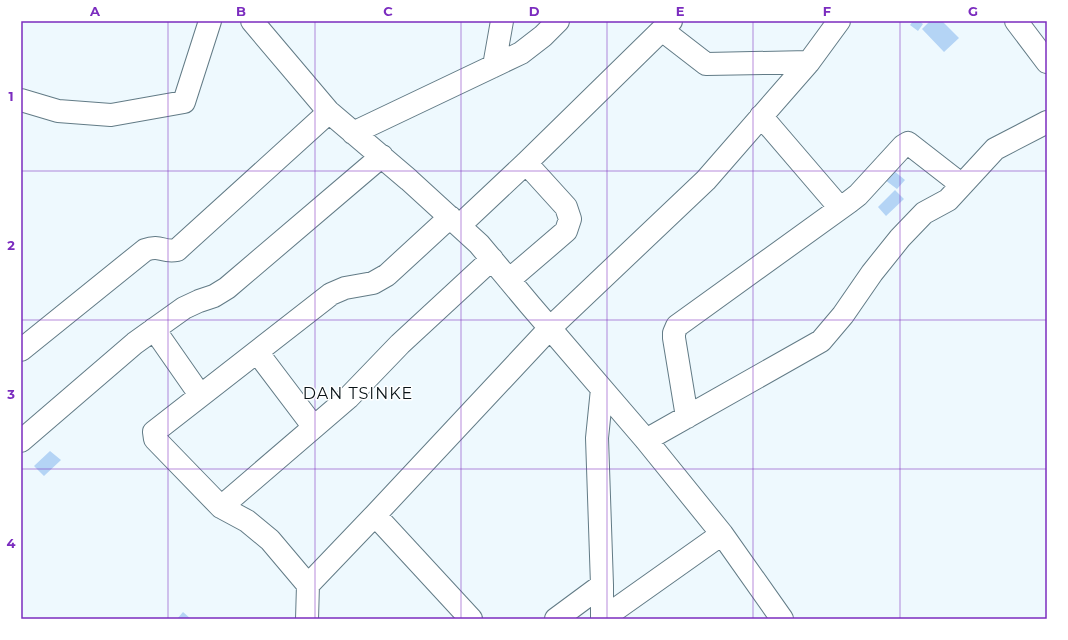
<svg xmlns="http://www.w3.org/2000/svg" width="1068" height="640" viewBox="0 0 1068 640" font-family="Montserrat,sans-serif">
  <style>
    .building { fill: #b4d4f5 }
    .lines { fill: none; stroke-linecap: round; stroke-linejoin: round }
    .minor-casing { stroke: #627b86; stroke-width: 24 }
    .minor { stroke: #fff; stroke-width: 22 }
    .grid { fill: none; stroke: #7b2cbf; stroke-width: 1; stroke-opacity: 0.55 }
    .labels { text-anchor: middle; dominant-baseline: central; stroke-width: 3; stroke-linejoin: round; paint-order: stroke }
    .quarter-label { font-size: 16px; letter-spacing: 1px; fill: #091317; stroke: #fff }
    .neatline { fill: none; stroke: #7b2cbf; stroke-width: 1.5 }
    .grid-label { font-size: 13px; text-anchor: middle; font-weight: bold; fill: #7b2cbf }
  </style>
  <rect width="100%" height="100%" fill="#eef9fe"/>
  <!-- building -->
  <path class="building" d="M 913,21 L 919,21 L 923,24 L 918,31 L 910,25 Z
    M 930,21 L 942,21 L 959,38 L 944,52 L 922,29 Z
    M 893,170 L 905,180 L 897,189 L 885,180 Z
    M 895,190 L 904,199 L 886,216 L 878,207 Z
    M 50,451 L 61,460 L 44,476 L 34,466 Z
    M 183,612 L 191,619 L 177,619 Z"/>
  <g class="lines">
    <defs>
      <path id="minor" d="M 252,21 L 329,112 L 409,180 L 479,244 L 530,305 L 646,440 L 722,534 L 782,619
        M 1016,21 L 1047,62
        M 662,30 L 706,64 L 809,62
        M 494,66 L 502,21
        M 21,100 L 58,111 L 111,115 L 184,102 L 210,21
        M 761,116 L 840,208
        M 353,133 L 521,53 L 543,36 L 558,21
        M 460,225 L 526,163 L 671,21
        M 509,280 L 566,231 L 570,219 L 566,207 L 526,163
        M 154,329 L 200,395
        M 21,350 L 145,250 C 161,244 162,253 177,250 L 329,112
        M 257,352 L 313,426
        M 687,417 L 674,338 L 674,333 L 677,326 L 849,202 L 858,195 L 903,146 L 908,143 L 962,185
        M 646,440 L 821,341 L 843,315 L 872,273 L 900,238 L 924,213 L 948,200 L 995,149 L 1047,122
        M 21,441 L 135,343 L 184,308 L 199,301 L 214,296 L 227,288 L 382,156
        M 221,507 L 348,398 L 400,344 L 492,259
        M 375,515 L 471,619
        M 308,585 L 375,515 L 550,328 L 706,180 L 809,62 L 839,21
        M 307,619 L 308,585 L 270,540 L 247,521 L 221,507 L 155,439 L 154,432 L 331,294 L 345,288 L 373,283 L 387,275 L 450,217
        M 556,619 L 602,585
        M 602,619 L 602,585 L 597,438 L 602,389
        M 602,619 L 722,534"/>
    </defs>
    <!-- minor casing -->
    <use href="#minor" class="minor-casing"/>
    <!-- minor -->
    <use href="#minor" class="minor"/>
  </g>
  <!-- grid -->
  <path class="grid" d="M 168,21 L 168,619M 315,21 L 315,619M 461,21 L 461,619M 607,21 L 607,619M 753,21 L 753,619M 900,21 L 900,619M 21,171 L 1047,171M 21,320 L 1047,320M 21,469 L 1047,469"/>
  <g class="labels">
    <!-- quarter labels -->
    <g class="quarter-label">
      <text x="358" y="393">DAN TSINKE</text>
    </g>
  </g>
  <!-- border -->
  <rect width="1068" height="640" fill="none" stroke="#ffffff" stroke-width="44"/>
  <rect x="22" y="22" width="1024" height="596" class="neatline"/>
  <g class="grid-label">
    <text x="95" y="16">A</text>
    <text x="241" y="16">B</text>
    <text x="388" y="16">C</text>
    <text x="534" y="16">D</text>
    <text x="680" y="16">E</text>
    <text x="827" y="16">F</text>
    <text x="973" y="16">G</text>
    <text x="11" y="101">1</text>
    <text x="11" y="250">2</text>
    <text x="11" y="399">3</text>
    <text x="11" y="548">4</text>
  </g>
</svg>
